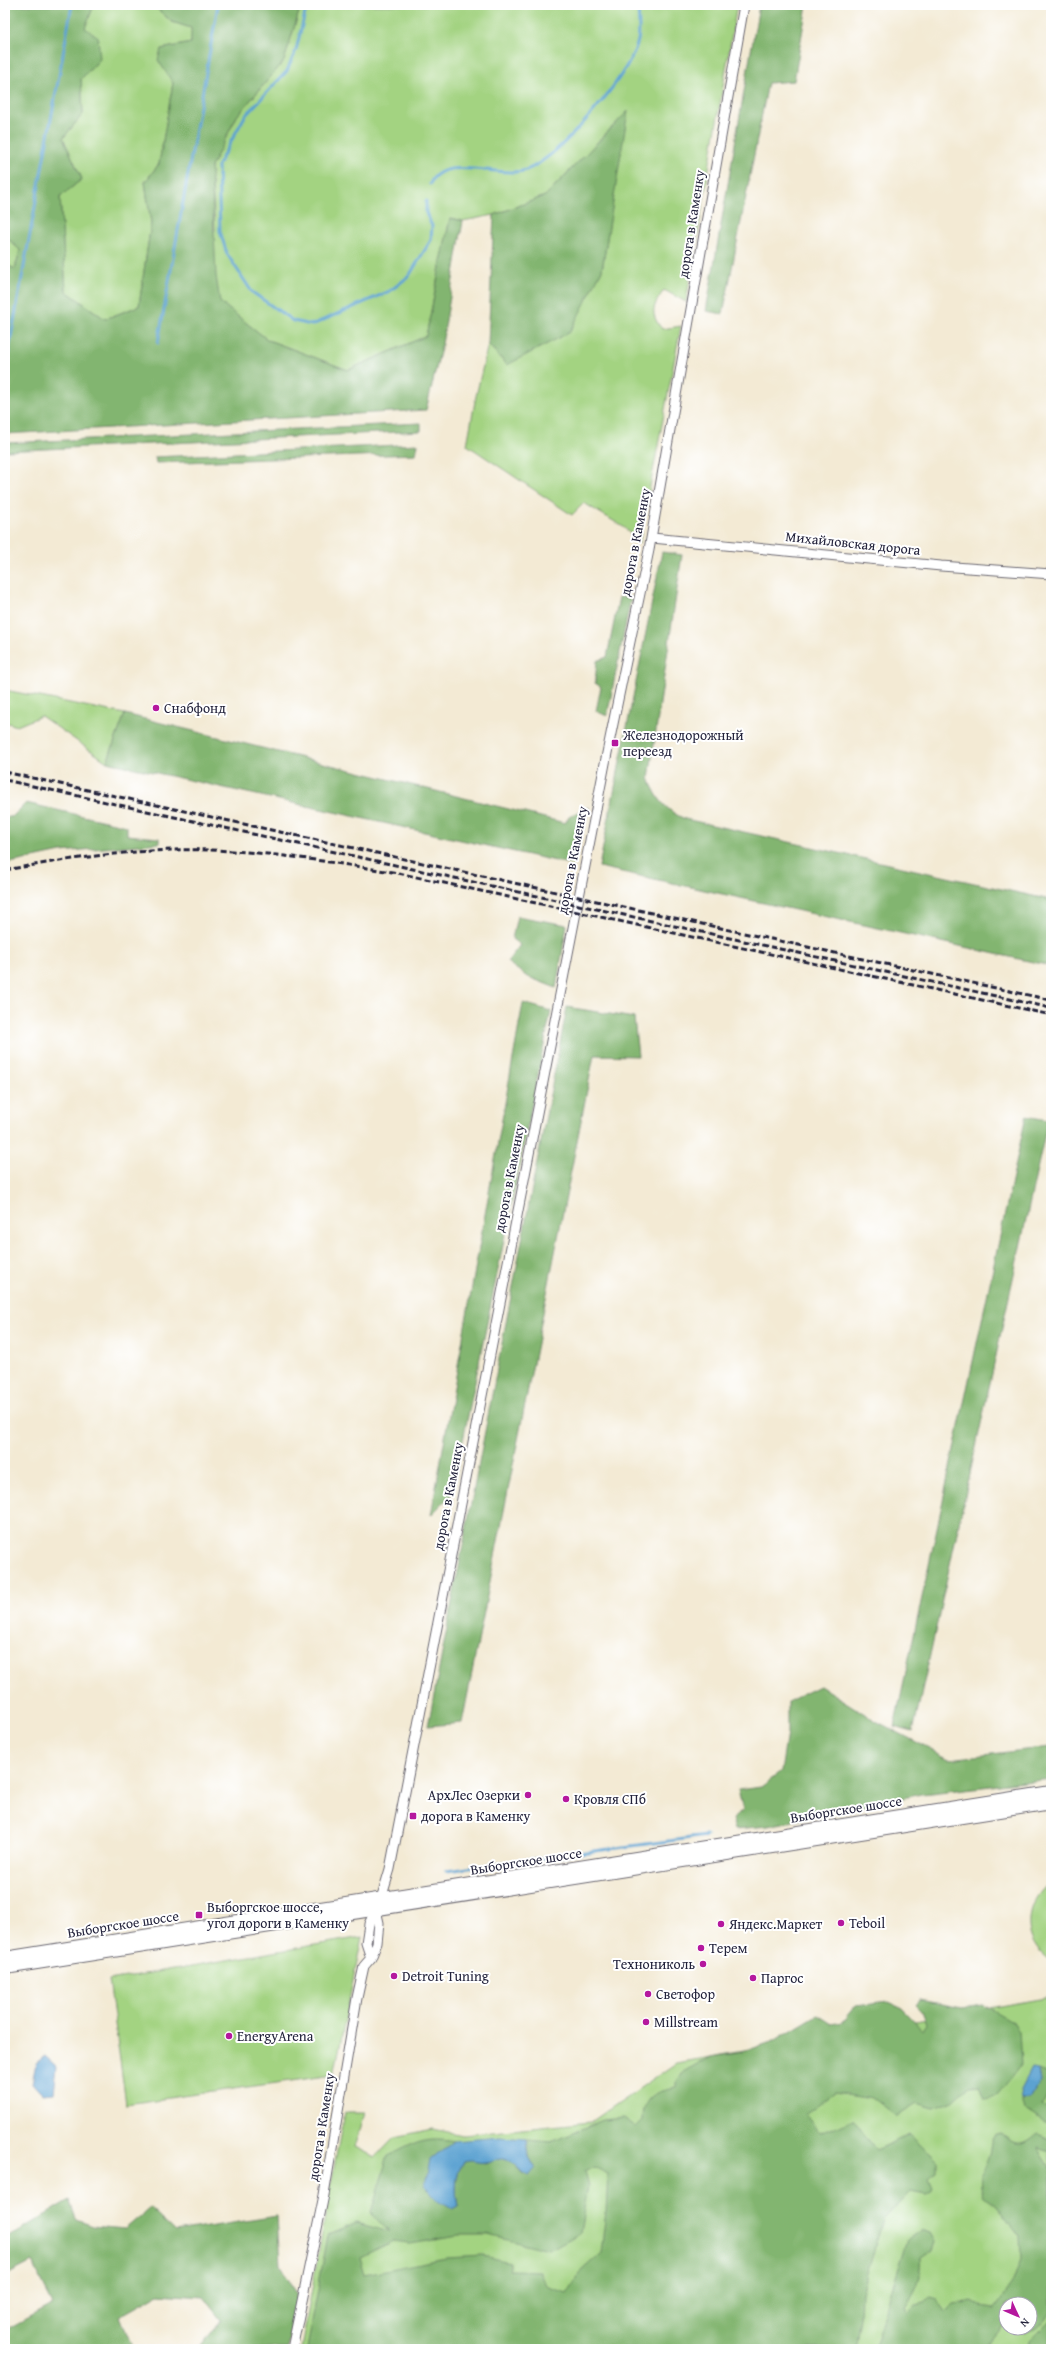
<svg xmlns="http://www.w3.org/2000/svg" width="1056" height="2354" viewBox="0 0 1056 2354" font-family="'Gentium Book Plus',serif">
  <style>
    .green { fill: #a3d381; stroke: #627a5e; fill-rule: evenodd }
    .forest { fill: #82b56f; stroke: #526c55; fill-rule: evenodd }
    .water { fill: #5ba2d1; stroke: #3e6286 }
    .lines { fill: none; stroke-linecap: round; stroke-linejoin: round }
    .stream { stroke: #5ba2d1; stroke-width: 3 }
    .minor-casing { stroke: #6b6871; stroke-width: 11 }
    .major-casing { stroke: #6b6871; stroke-width: 14 }
    .minor { stroke: #fff; stroke-width: 9 }
    .major { stroke: #fff; stroke-width: 12 }
    .rail { stroke: #22223b; stroke-width: 3; stroke-dasharray: 6 3; stroke-linecap: butt }
    .poi-dot { fill: #b5179e; stroke: #fff; stroke-width: 1.5 }
    .labels { text-anchor: middle; dominant-baseline: central; stroke-width: 4; stroke-linejoin: round; paint-order: stroke }
    .street-label { font-size: 14px; fill: #22223b; stroke: #fff }
    .poi-label { font-size: 14px; fill: #22223b; stroke: #fff; text-anchor: start }
  </style>
  <rect width="100%" height="100%" fill="#fff"/>
  <filter id="ink" filterUnits="userSpaceOnUse"><feTurbulence type="fractalNoise" baseFrequency=".025" numOctaves="2"/><feDisplacementMap in="SourceGraphic" scale="8" xChannelSelector="R" yChannelSelector="G"/><feConvolveMatrix kernelMatrix="1 2 1 2 8 2 1 2 1" color-interpolation-filters="sRGB"/></filter>
  <filter id="wash" filterUnits="userSpaceOnUse"><feTurbulence type="fractalNoise" baseFrequency=".012" numOctaves="4" result="noise"/><feDisplacementMap in="SourceGraphic" scale="16" xChannelSelector="R" yChannelSelector="G"/><feGaussianBlur stdDeviation="0.9" result="paint"/><feColorMatrix in="noise" values="0 0 0 0 0 0 0 0 0 0 0 0 0 0 0 0 0 1.4 0 .05"/><feComposite in="paint" operator="in"/></filter>
  <g filter="url(#wash)">
    <rect width="100%" height="100%" fill="#f3ead4"/>
    <!-- green -->
    <path class="green" d="M 94,5 L 153,5 L 172,22 L 192,28 L 191,43 L 161,49 L 173,83 L 159,164 L 145,182 L 151,223 L 139,306 L 105,319 L 66,291 L 60,197 L 82,179 L 63,138 L 83,114 L 81,79 L 100,59 L 85,28 Z
      M 301,5 L 737,5 L 686,302 L 664,290 C 653,306 649,313 662,329 L 681,326 L 639,544 L 625,528 L 584,503 L 572,515 L 467,445 L 476,396 L 488,344 L 507,365 L 590,291 L 602,270 L 627,112 L 545,196 L 494,215 L 463,221 L 450,218 L 426,336 L 348,370 L 268,340 L 180,272 L 215,230 L 211,167 L 237,116 L 284,61 Z
      M 5,236 L 20,250 L 15,269 L 5,264 Z
      M 5,690 L 125,714 L 107,762 L 41,716 L 17,726 L 5,722 Z
      M 1051,1882 L 1051,1961 C 1020,1942 1023,1903 1051,1882 Z
      M 362,1937 L 334,2075 L 126,2104 L 109,1980 Z
      M 1051,1997 L 1051,2349 L 301,2349 L 344,2113 L 365,2113 L 355,2147 L 375,2157 L 394,2137 L 433,2129 L 463,2135 L 591,2122 L 676,2063 ZM 1006,2304 L 1030,2304 L 1030,2328 L 1006,2328 Z"/>
    <!-- forest -->
    <path class="forest" d="M 5,5 L 94,5 L 85,28 L 98,37 L 100,59 L 81,79 L 83,114 L 63,138 L 82,179 L 60,197 L 66,291 L 105,319 L 139,306 L 151,223 L 145,182 L 159,164 L 173,83 L 158,60 L 161,49 L 191,43 L 191,28 L 172,22 L 153,5 L 301,5 L 284,61 L 237,116 L 211,167 L 216,276 L 220,302 L 268,340 L 348,370 L 426,336 L 450,218 L 463,221 L 442,344 L 426,410 L 5,434 L 5,264 L 15,269 L 20,250 L 5,236 Z
      M 759,5 L 807,5 L 794,81 L 768,83 L 723,314 L 706,311 Z
      M 628,111 L 602,270 L 570,332 L 507,365 L 488,344 L 494,215 L 545,196 Z
      M 421,423 L 421,431 L 5,451 L 5,443 Z
      M 418,444 L 416,454 L 156,463 L 155,457 Z
      M 662,552 L 682,555 L 649,778 C 656,798 666,811 685,819 L 1051,900 L 1051,966 L 599,867 Z
      M 619,597 L 631,598 L 607,716 L 596,711 L 601,687 L 595,683 L 597,661 L 607,657 Z
      M 125,714 L 565,823 L 569,817 L 589,807 L 574,865 L 107,762 Z
      M 26,803 L 127,826 L 127,835 L 159,838 L 159,843 L 61,852 L 5,864 L 5,816 L 12,817 Z
      M 517,916 L 567,925 L 556,988 L 526,976 L 507,962 L 520,945 L 512,939 Z
      M 523,1003 L 551,1011 L 452,1494 L 431,1515 Z
      M 567,1007 L 634,1018 L 638,1056 L 594,1055 L 462,1723 L 428,1726 Z
      M 1026,1116 L 1048,1120 L 913,1732 L 894,1727 Z
      M 820,1686 L 876,1721 L 949,1759 L 1050,1747 L 1051,1779 L 922,1794 L 768,1826 L 735,1829 L 732,1819 L 743,1811 L 738,1790 L 761,1787 L 781,1772 L 787,1733 L 787,1702 Z
      M 919,2000 L 963,2008 L 983,2005 L 1014,2022 L 1019,2031 L 1021,2066 L 997,2096 L 985,2098 L 980,2084 L 969,2085 L 950,2102 L 934,2108 L 917,2103 L 896,2116 L 872,2098 L 834,2092 L 805,2113 L 820,2133 L 853,2119 L 876,2150 L 910,2135 L 937,2161 L 937,2172 L 929,2179 L 933,2189 L 928,2195 L 910,2192 L 883,2220 L 861,2293 L 860,2318 L 855,2349 L 307,2349 L 328,2235 L 357,2223 L 389,2232 L 371,2213 L 388,2156 C 413,2143 425,2135 454,2141 L 430,2161 L 458,2206 C 455,2191 455,2176 463,2162 L 471,2160 L 486,2163 L 501,2157 L 510,2160 L 523,2174 L 535,2169 L 528,2157 L 526,2139 L 552,2141 L 603,2120 L 624,2118 L 636,2127 L 643,2120 C 643,2096 655,2092 676,2088 L 676,2082 L 681,2073 L 710,2057 L 740,2053 L 774,2041 L 817,2015 L 831,2024 L 843,2022 L 856,2006 L 888,2002 L 903,2009 L 922,2029 L 926,2024 L 921,2011 L 915,2005 ZM 594,2166 L 608,2173 L 606,2211 L 601,2253 L 581,2271 L 567,2293 L 548,2287 L 540,2271 L 509,2270 L 509,2262 L 483,2256 L 446,2258 L 365,2274 L 360,2257 L 394,2241 L 410,2243 L 458,2235 L 488,2235 L 549,2250 L 580,2233 L 588,2186 L 584,2171 Z
      M 1038,2070 L 1048,2074 C 1053,2088 1050,2094 1042,2106 L 1051,2108 L 1051,2123 L 1045,2123 L 1025,2110 L 1022,2098 L 1031,2098 L 1040,2082 Z
      M 1001,2134 C 1017,2147 1021,2148 1037,2134 L 1051,2140 L 1051,2152 L 1038,2148 L 1051,2169 L 1051,2312 C 1042,2322 1029,2342 1015,2328 L 1030,2328 L 1030,2304 L 1006,2304 L 1006,2323 L 986,2346 L 986,2349 L 873,2349 L 908,2239 L 921,2230 L 930,2233 L 935,2242 L 932,2251 L 921,2258 C 923,2275 916,2292 905,2306 L 907,2313 L 915,2305 L 924,2303 L 930,2297 L 938,2299 L 946,2313 L 955,2305 L 972,2302 L 980,2306 L 995,2308 L 1012,2284 L 1021,2259 L 1020,2236 L 996,2204 L 984,2197 C 977,2178 982,2175 988,2157 C 991,2150 989,2144 994,2136 Z
      M 70,2200 L 77,2220 L 93,2226 L 125,2229 L 150,2208 L 176,2232 L 277,2216 L 280,2265 L 297,2294 L 287,2349 L 199,2349 L 221,2320 L 203,2297 L 159,2294 L 120,2316 L 133,2349 L 5,2349 L 5,2330 L 53,2304 L 32,2262 L 5,2276 L 5,2239 Z
      M 1051,2319 L 1051,2349 L 1028,2349 L 1029,2341 Z"/>
    <!-- water -->
    <path class="water" d="M 45,2056 L 57,2067 L 54,2093 L 42,2094 L 32,2083 L 36,2063 Z
      M 1032,2069 L 1038,2070 L 1040,2082 L 1031,2098 L 1022,2098 L 1021,2090 Z
      M 500,2137 L 526,2139 L 528,2157 L 535,2169 L 529,2176 C 520,2173 518,2166 510,2161 C 502,2154 496,2161 487,2162 C 478,2164 473,2159 463,2162 C 455,2176 455,2191 458,2206 L 452,2209 L 437,2200 L 425,2184 L 430,2161 L 454,2141 Z"/>
    <g class="lines">
      <!-- stream -->
      <path class="stream" d="M 307,5 L 296,50 L 287,71 L 245,116 L 218,165 L 220,231 L 227,254 L 252,292 L 293,321 L 312,325 L 390,291 L 409,276 L 431,240 L 432,226 L 426,213 L 426,201
        M 430,184 C 442,153 502,179 526,170 C 559,158 627,78 637,44 C 641,33 638,17 638,5
        M 158,343 L 218,5
        M 5,370 L 72,5
        M 446,1871 L 706,1836"/>
    </g>
  </g>
  <g filter="url(#ink)">
    <g class="lines">
      <defs>
        <path id="minor" d="M 652,538 L 941,566 L 1051,574
          M 371,1958 L 366,1943 L 369,1924 L 381,1899 L 390,1869 L 607,753 L 649,550 L 744,5
          M 292,2349 L 324,2195 L 357,1998 L 364,1966 L 371,1958 L 377,1943 L 379,1923 L 376,1910"/>
        <path id="major" d="M 5,1958 L 1051,1792
          M 5,1968 L 1051,1803"/>
      </defs>
      <!-- minor casing -->
      <use href="#minor" class="minor-casing"/>
      <!-- major casing -->
      <use href="#major" class="major-casing"/>
      <!-- minor -->
      <use href="#minor" class="minor"/>
      <!-- major -->
      <use href="#major" class="major"/>
      <!-- rail -->
      <path class="rail" d="M 5,772 L 1051,1000
        M 5,780 L 1051,1008
        M 5,870 C 73,858 141,848 211,850 C 273,852 336,863 398,873 L 1051,1015"/>
    </g>
  </g>
  <!-- markers -->
  <g class="poi-dot">
    <circle cx="156" cy="708" r="4"/>
    <rect x="611" y="739" width="8" height="8" rx="2"/>
    <circle cx="528" cy="1795" r="4"/>
    <circle cx="566" cy="1799" r="4"/>
    <rect x="409" y="1812" width="8" height="8" rx="2"/>
    <rect x="195" y="1911" width="8" height="8" rx="2"/>
    <circle cx="841" cy="1923" r="4"/>
    <circle cx="721" cy="1924" r="4"/>
    <circle cx="701" cy="1948" r="4"/>
    <circle cx="703" cy="1964" r="4"/>
    <circle cx="394" cy="1976" r="4"/>
    <circle cx="753" cy="1978" r="4"/>
    <circle cx="648" cy="1994" r="4"/>
    <circle cx="646" cy="2022" r="4"/>
    <circle cx="229" cy="2036" r="4"/>
  </g>
  <g class="labels">
    <!-- street labels -->
    <g class="street-label">
      <text transform="translate(691 224) rotate(-81)">дорога в Каменку</text>
      <text transform="translate(635 542) rotate(-79)">дорога в Каменку</text>
      <text transform="translate(853 543) rotate(6)">Михайловская дорога</text>
      <text transform="translate(572 860) rotate(-79)">дорога в Каменку</text>
      <text transform="translate(509 1178) rotate(-79)">дорога в Каменку</text>
      <text transform="translate(448 1496) rotate(-79)">дорога в Каменку</text>
      <text transform="translate(846 1809) rotate(-9)">Выборгское шоссе</text>
      <text transform="translate(526 1861) rotate(-9)">Выборгское шоссе</text>
      <text transform="translate(123 1924) rotate(-9)">Выборгское шоссе</text>
      <text transform="translate(321 2127) rotate(-81)">дорога в Каменку</text>
    </g>
    <!-- poi labels -->
    <g class="poi-label">
      <text x="164" y="708">Снабфонд</text>
      <text x="623" y="735">Железнодорожный<tspan x="623" dy="16">переезд</tspan></text>
      <text x="520" y="1795" text-anchor="end">АрхЛес Озерки</text>
      <text x="574" y="1799">Кровля СПб</text>
      <text x="421" y="1816">дорога в Каменку</text>
      <text x="207" y="1907">Выборгское шоссе,<tspan x="207" dy="16">угол дороги в Каменку</tspan></text>
      <text x="849" y="1923">Teboil</text>
      <text x="729" y="1924">Яндекс.Маркет</text>
      <text x="709" y="1948">Терем</text>
      <text x="695" y="1964" text-anchor="end">Технониколь</text>
      <text x="402" y="1976">Detroit Tuning</text>
      <text x="761" y="1978">Паргос</text>
      <text x="656" y="1994">Светофор</text>
      <text x="654" y="2022">Millstream</text>
      <text x="237" y="2036">EnergyArena</text>
    </g>
  </g>
  <!-- margin -->
  <rect width="1056" height="2354" fill="none" stroke="#fff" stroke-width="20"/>
  <!-- north arrow -->
  <g transform="translate(1018 2316) rotate(134)"><circle r="19" fill="#ffffff" stroke="#a7a7b1"/>
  <path d="M0-3L7 15L0 10L-7 15Z" fill="#b5179e"/>
  <text y="-6" font-size="11" font-weight="bold" text-anchor="middle" fill="#22223b">N</text>
  </g>
</svg>
